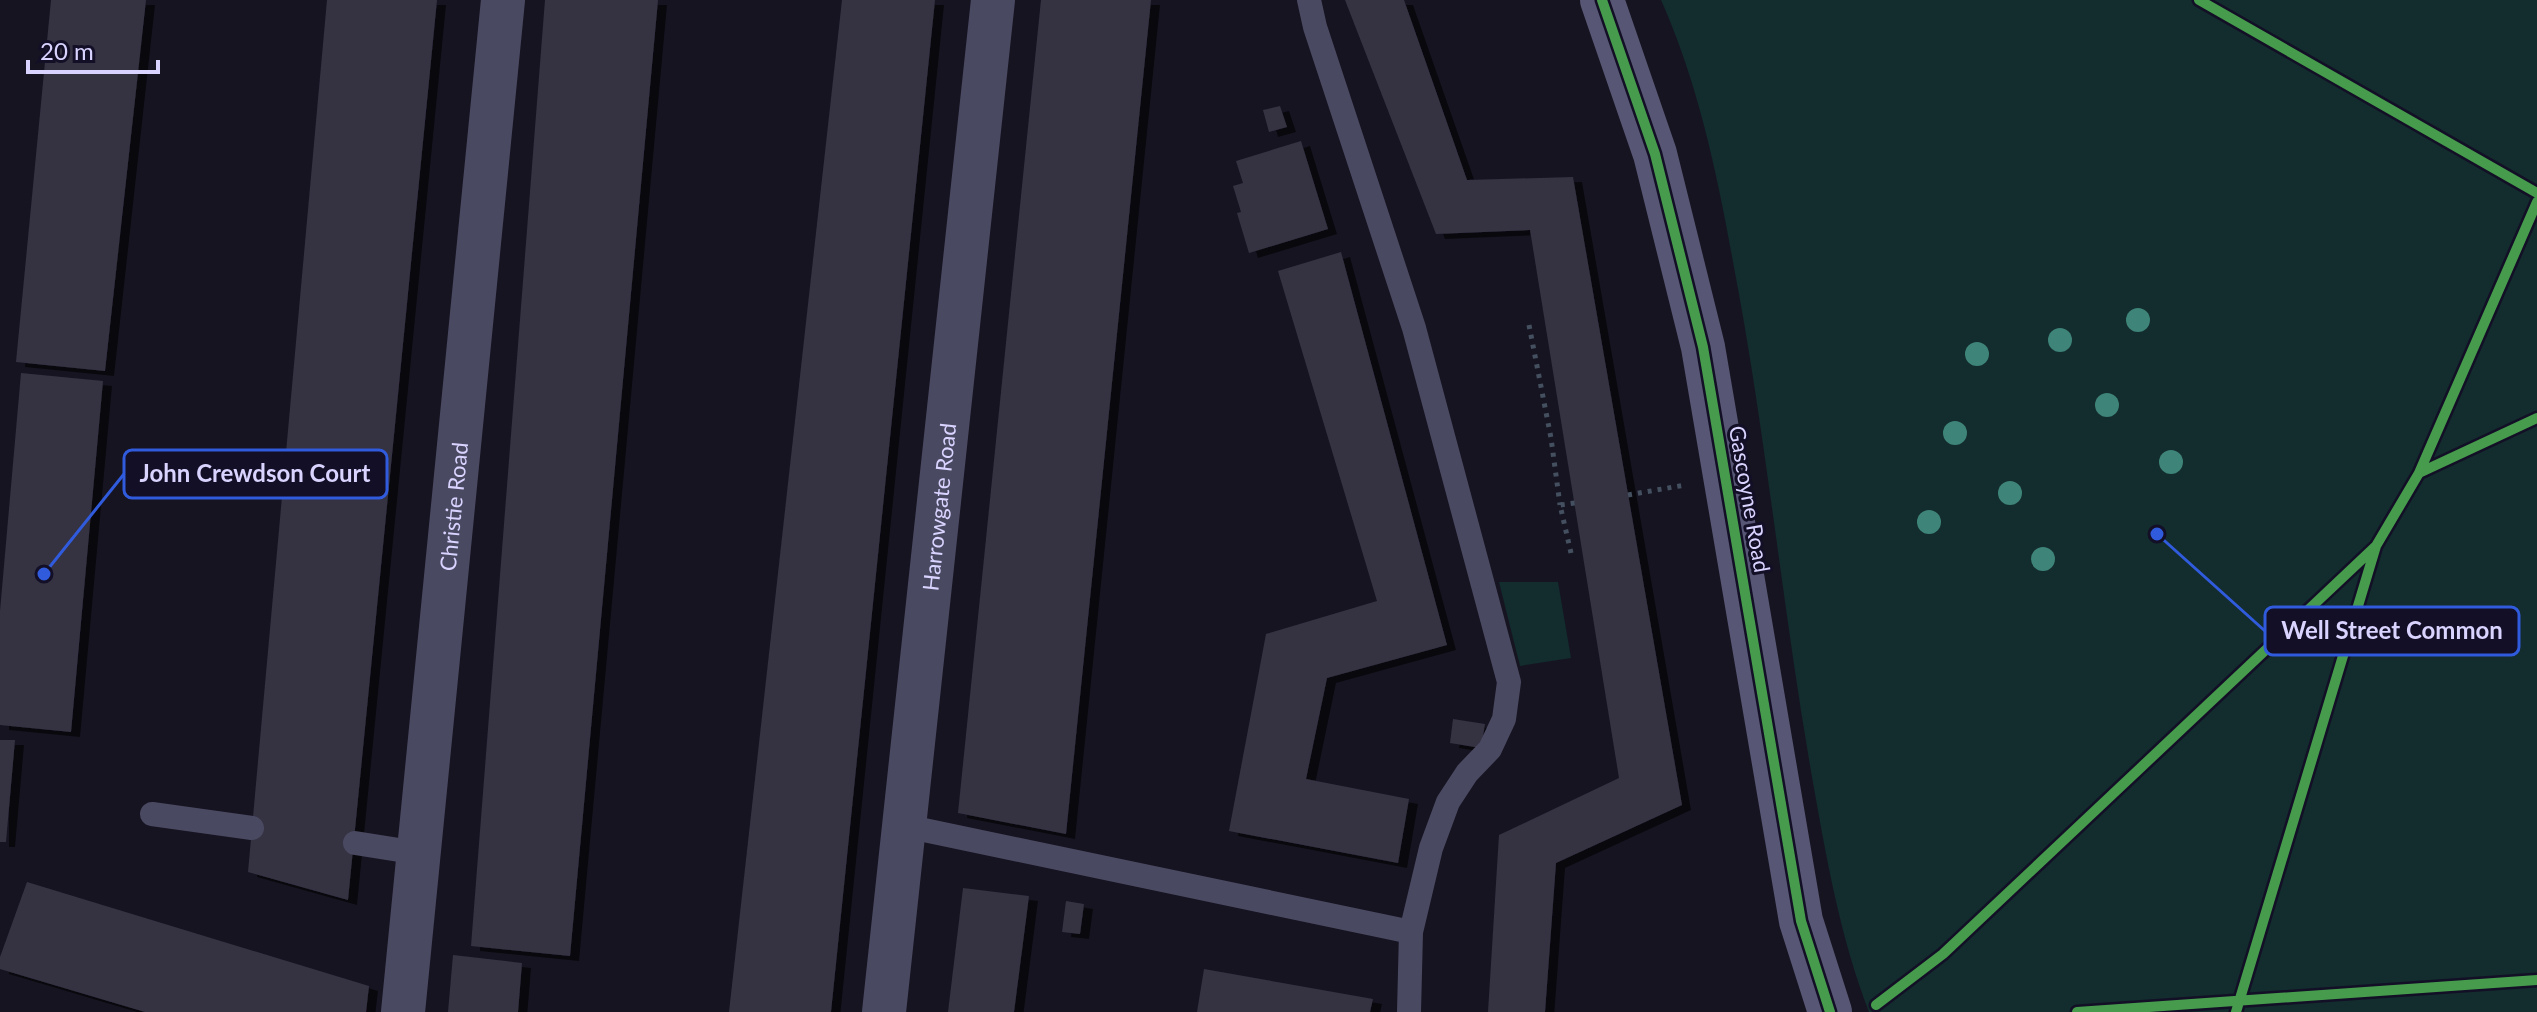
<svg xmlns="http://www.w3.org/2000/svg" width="2537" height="1012" viewBox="0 0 2537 1012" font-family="Lato,sans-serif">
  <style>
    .green { fill: #132c2d }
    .building { fill: #343243; filter: url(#shadow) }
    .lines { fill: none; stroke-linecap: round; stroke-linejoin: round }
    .path { stroke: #44505f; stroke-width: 5; stroke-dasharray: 4 6; stroke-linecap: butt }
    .lane { stroke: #4a4962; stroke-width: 24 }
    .street { stroke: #4a4962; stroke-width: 44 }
    .secondary { stroke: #575674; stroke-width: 44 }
    .cycleway-casing { stroke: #130f26; stroke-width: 15 }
    .cycleway { stroke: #469c4c; stroke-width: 10 }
    .tree { fill: #3e8478 }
    .labels { text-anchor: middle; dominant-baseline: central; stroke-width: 6; stroke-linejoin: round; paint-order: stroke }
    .street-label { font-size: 22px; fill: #d9d4ff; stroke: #130f26 }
    .leader { fill: none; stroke: #305bdc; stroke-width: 3 }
    .callout-dot { fill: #305bdc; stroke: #130f26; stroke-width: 3 }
    .callout { fill: #130f26; stroke: #305bdc; stroke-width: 3 }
    .callout-label { font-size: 24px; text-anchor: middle; font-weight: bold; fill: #d9d4ff }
  </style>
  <defs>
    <filter id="shadow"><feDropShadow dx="9" dy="5" stdDeviation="0" flood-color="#0009"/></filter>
  </defs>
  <rect width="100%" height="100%" fill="#161421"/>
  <!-- green -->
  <path class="green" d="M 1661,0 L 2537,0 L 2537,1012 L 1869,1012 C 1840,937 1826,856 1812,777 C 1782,606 1766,433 1733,262 C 1717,173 1698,83 1661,0 Z
    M 1499,582 L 1558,582 L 1571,658 L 1520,666 Z"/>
  <!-- building -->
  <path class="building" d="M 51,0 L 146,0 L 105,371 L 16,362 Z
    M 327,0 L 437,0 L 348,900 L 248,872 Z
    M 545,0 L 658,0 L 570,956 L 471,946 Z
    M 842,0 L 935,0 L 831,1012 L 729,1012 Z
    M 1041,0 L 1151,0 L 1066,834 L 958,813 Z
    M 1345,0 L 1404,0 L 1467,180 L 1573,177 L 1682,805 L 1556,863 L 1545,1012 L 1488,1012 L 1499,835 L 1619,778 L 1530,230 L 1436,234 Z
    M 1280,106 L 1287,127 L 1269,132 L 1263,110 Z
    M 1301,141 L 1328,229 L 1249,253 L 1237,213 L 1241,212 L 1233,186 L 1243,183 L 1236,161 Z
    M 1341,252 L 1447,645 L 1327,678 L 1306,779 L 1409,799 L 1398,863 L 1229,831 L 1266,634 L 1377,601 L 1278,271 Z
    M 21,373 L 103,381 L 71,732 L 0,725 L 0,611 Z
    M 1453,719 L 1485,724 L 1481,748 L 1450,743 Z
    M 0,740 L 15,740 L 6,842 L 0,842 Z
    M 27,882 L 369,986 L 366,1012 L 145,1012 L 0,969 L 0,957 Z
    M 963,888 L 1029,896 L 1014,1012 L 948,1012 Z
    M 1066,901 L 1084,904 L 1080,934 L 1062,932 Z
    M 453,955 L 522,963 L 518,1012 L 448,1012 Z
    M 1204,969 L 1373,999 L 1370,1012 L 1197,1012 Z"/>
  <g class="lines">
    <!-- path -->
    <path class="path" d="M 1529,325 L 1551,438 L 1560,505
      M 1628,495 L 1685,485
      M 1571,553 L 1560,505 L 1575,503"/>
    <!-- lane -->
    <path class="lane" d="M 1309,0 L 1315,27 L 1414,328 L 1509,682 L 1504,719 L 1490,749 L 1467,773 L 1448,802 L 1431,848 L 1411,932 L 1409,1012
      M 152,814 L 252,828
      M 905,826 L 1411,932
      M 355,843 L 418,853"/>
    <!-- street -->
    <g class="street">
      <path id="s1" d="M 403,1012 L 503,0"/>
      <path id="s2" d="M 884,1012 L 993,0"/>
    </g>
    <!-- secondary -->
    <path class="secondary" d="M 1602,0 L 1655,154 L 1703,347 L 1801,921 L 1830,1012"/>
    <defs>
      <path id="cycleway" d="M 1602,0 L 1655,154 L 1703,347 L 1801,921 L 1830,1012
        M 2199,0 L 2537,193
        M 2419,473 L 2537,418
        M 1876,1005 L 1943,954 L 2376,546
        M 2077,1012 L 2537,980
        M 2236,1012 L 2376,546 L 2419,473 L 2537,202"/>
    </defs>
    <!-- cycleway casing -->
    <use href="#cycleway" class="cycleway-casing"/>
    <!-- cycleway -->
    <use href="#cycleway" class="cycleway"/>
  </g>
  <!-- trees -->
  <g class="tree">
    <circle cx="2138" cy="320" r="12"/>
    <circle cx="2060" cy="340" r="12"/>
    <circle cx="1977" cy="354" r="12"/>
    <circle cx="2107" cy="405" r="12"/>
    <circle cx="1955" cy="433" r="12"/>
    <circle cx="2171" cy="462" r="12"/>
    <circle cx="2010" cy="493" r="12"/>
    <circle cx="1929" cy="522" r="12"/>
    <circle cx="2043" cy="559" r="12"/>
  </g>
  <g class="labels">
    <!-- street labels -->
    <g class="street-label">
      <text transform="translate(1750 499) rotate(80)">Gascoyne Road</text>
      <text stroke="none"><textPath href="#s1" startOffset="508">Christie Road</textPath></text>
      <text stroke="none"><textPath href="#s2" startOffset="508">Harrowgate Road</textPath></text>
    </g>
  </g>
  <!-- callouts -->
  <path class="leader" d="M44 574L124 474M2157 534L2265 631"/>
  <g class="callout-dot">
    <circle cx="44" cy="574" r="8"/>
    <circle cx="2157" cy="534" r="8"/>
  </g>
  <g class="callout">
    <rect x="124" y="450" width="263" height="48" rx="8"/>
    <rect x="2265" y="607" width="254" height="48" rx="8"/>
  </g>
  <g class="callout-label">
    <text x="255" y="482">John Crewdson Court</text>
    <text x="2392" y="639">Well Street Common</text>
  </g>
  <!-- scale -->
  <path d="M28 60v12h130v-12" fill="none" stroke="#d9d4ff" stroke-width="4"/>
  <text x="40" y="60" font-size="24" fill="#d9d4ff" stroke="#130f26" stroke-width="6" paint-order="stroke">20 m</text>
</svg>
